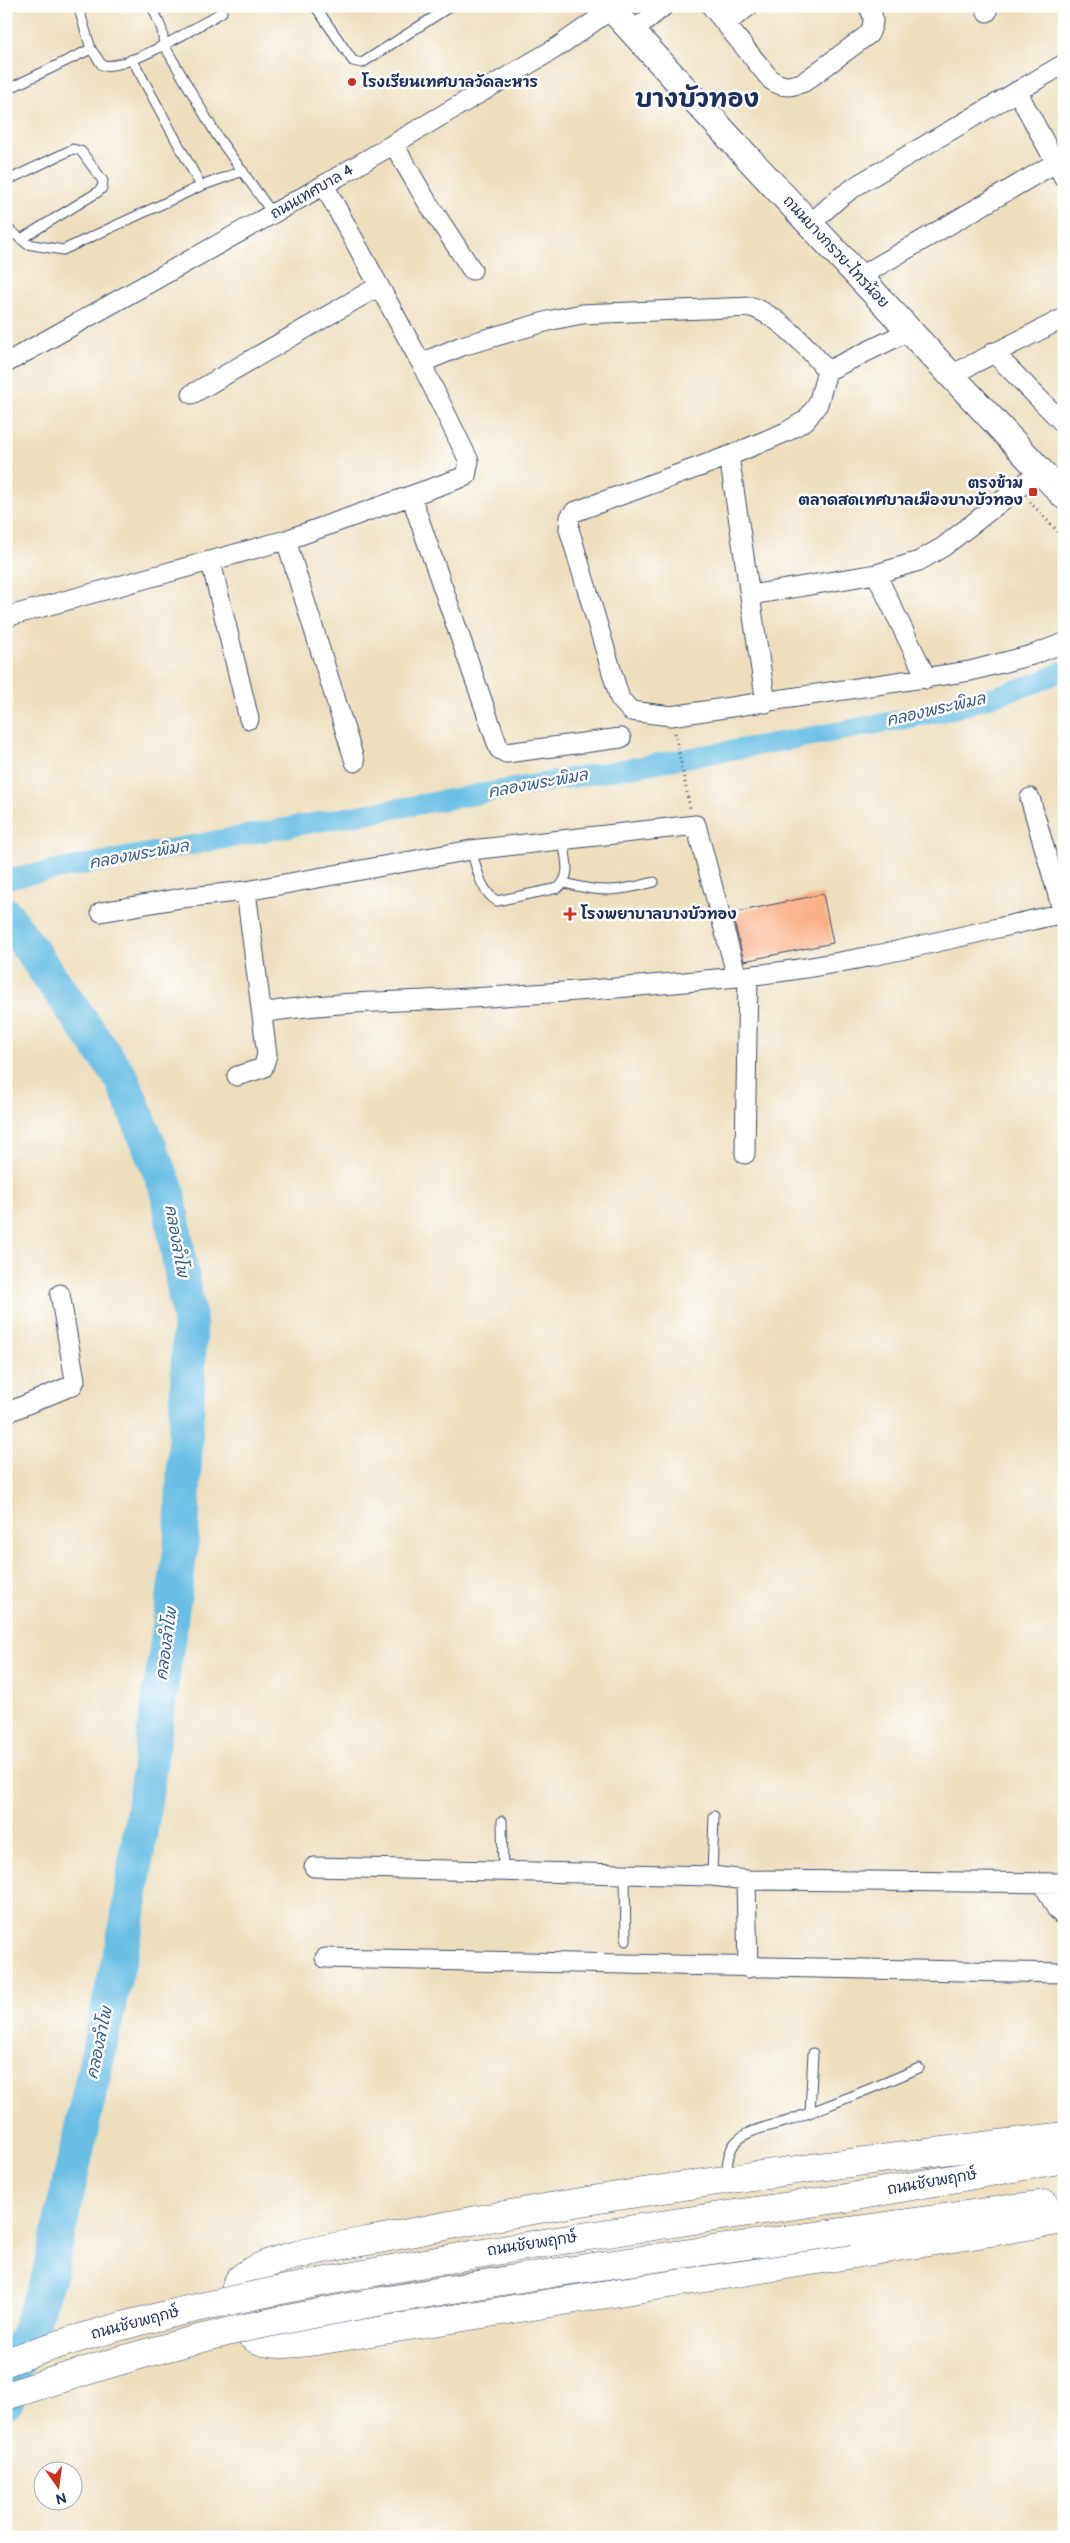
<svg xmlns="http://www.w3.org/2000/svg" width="1070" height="2543" viewBox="0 0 1070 2543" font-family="'Balsamiq Sans','Playpen Sans Thai',sans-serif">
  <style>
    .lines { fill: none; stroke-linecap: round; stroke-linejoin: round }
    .canal { stroke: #67bee4; stroke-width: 20 }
    .river { stroke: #67bee4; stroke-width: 35 }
    .building { fill: #fab087 }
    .service-casing { stroke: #3a496c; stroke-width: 11 }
    .minor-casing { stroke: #3a496c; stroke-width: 21 }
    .secondary-casing { stroke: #3a496c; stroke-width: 28 }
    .primary-casing { stroke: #3a496c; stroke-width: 29 }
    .path { stroke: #3a496c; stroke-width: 3; stroke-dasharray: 1 4; stroke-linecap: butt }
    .service { stroke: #fff; stroke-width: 9 }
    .minor { stroke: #fff; stroke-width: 19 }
    .secondary { stroke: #fff; stroke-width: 26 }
    .primary { stroke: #fff; stroke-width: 28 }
    .primary-bridge-casing { stroke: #3a496c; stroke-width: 29; stroke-linecap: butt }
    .primary-bridge { stroke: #fff; stroke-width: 28 }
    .poi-dot { fill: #c8321e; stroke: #fff; stroke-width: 2 }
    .labels { text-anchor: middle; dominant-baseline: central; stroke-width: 5; stroke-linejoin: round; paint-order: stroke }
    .poi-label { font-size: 15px; font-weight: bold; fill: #1b2f5e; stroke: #fff; text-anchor: start }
    .street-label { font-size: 15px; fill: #1b2f5e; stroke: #fff }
    .water-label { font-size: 16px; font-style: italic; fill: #325a86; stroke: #fff }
    .town-label { font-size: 25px; font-weight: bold; fill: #1b2f5e; stroke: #fff }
  </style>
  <rect width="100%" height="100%" fill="#fff"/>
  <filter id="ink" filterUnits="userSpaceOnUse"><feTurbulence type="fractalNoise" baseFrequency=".02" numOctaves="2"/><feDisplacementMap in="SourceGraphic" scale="10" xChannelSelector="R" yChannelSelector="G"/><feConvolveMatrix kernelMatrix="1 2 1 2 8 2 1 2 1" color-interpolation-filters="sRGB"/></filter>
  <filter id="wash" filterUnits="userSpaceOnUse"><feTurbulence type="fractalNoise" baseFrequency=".0096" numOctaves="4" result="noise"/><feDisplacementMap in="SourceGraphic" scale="20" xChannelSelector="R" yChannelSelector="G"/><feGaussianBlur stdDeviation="1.12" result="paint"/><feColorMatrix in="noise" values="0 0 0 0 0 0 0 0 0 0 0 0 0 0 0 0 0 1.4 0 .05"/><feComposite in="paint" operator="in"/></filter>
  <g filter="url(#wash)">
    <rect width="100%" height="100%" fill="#eddebc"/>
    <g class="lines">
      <!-- canal -->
      <path class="canal" d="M 6,879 L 301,825 L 819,735 L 947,711 L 1036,683 L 1064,670"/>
      <!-- river -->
      <path class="river" d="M 6,915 L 122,1079 L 168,1192 L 190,1325 L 181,1547 L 127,1923 L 49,2275 L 11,2377 L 6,2402"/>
    </g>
    <g id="blocks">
      <!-- building -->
      <path class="building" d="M 823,894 L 833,943 L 744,961 L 732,913 Z"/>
    </g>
  </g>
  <g filter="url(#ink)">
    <use href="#blocks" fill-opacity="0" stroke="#3a496c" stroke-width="1"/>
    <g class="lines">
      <defs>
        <path id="service" d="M 78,6 L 91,49
          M 152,6 L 162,30 L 164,45 L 217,136 L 273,214
          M 315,6 L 353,61 L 362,63 L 451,6
          M 132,59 L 201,186
          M 6,90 L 91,49 L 102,65 C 127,71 198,26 222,12
          M 6,181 L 73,149 L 81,151 L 103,181 L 102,188 L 98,192 L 21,239
          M 6,227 L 27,244 L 63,250 L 201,186 L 243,171
          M 471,850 C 477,868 480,891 497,901 L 558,888 C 573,876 565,857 563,840
          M 565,883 C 600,893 618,892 654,882
          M 502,1821 L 503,1872
          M 625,1875 L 626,1941
          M 712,1876 L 714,1816
          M 810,2113 L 813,2053
          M 726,2176 C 727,2165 728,2152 735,2143 C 748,2128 774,2126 791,2120 C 834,2103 877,2087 919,2068"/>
        <path id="minor" d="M 711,6 L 771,80 C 783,88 790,87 804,82 L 869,34 C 874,23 875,17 868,6
          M 985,6 L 987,12
          M 726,23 L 749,6
          M 632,32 L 664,6
          M 1017,91 L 1064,178
          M 394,145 L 426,200 L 472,270
          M 810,224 L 839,198 L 859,184 L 1064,64
          M 859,277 L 1064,158
          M 909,331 L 827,371 L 818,404 L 806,420 L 786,432 L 729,456 L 574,512 L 570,517 L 569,529 L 620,699 L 631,711 L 671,716 L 970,671 L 1032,655 L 1064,643
          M 993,352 L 1064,424
          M 6,363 L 324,185 L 556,48 L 612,9
          M 421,363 L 462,346 L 552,320 L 582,314 L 752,307 C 780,317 809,348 827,371
          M 951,375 L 1064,318
          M 192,394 L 379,286
          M 729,456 L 766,703
          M 411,496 L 499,749 L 506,753 L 514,752 L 621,738
          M 286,540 L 355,762
          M 211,562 L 249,719
          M 876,574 L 927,679
          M 751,595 L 876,574 L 919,561 L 943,547 L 1040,471
          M 6,617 L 286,540 L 466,476 L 469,461 L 421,363 L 324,185
          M 1030,798 L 1063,913
          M 101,912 L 181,898 L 246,891 L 471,850 L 696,825 L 737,977
          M 262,1013 C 331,1001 400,1002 469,998 C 558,993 648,986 737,977 C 848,966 955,937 1064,913
          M 237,1076 L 263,1068 L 267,1055 L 246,891
          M 745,1154 L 748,976
          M 6,1413 L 73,1385 L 75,1380 L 60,1294
          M 314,1867 L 712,1876 L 746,1880 L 1064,1883
          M 746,1880 L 748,1968
          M 1043,1883 L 1056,1908 L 1064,1917
          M 325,1958 L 1064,1973"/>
        <path id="secondary" d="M 609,6 L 736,145 L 1064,496"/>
        <path id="primary" d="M 1064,2136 C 837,2164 608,2192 384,2238 C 348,2245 266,2255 240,2279 C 234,2286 234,2298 235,2306 C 244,2352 279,2345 316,2341 L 1064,2220
          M 845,2198 L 1064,2159
          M 849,2231 L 1045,2204"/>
      </defs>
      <!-- service casing -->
      <use href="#service" class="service-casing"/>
      <!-- minor casing -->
      <use href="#minor" class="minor-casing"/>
      <!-- secondary casing -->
      <use href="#secondary" class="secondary-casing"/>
      <!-- primary casing -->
      <use href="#primary" class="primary-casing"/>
      <!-- path -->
      <path class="path" d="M 1030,502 L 1064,538
        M 675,733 L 690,808"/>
      <!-- service -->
      <use href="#service" class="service"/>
      <!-- minor -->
      <use href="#minor" class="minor"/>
      <!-- secondary -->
      <use href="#secondary" class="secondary"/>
      <!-- primary -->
      <use href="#primary" class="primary"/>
      <defs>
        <path id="primary-bridge" d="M 6,2362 C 117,2322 232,2299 348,2277 C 513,2246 679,2222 845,2198
          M 6,2396 C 94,2368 183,2340 273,2322 C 464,2283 656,2258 849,2231"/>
      </defs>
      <!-- primary-bridge casing -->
      <use href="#primary-bridge" class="primary-bridge-casing"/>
      <!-- primary-bridge -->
      <use href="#primary-bridge" class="primary-bridge"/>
    </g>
  </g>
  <!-- markers -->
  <g class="poi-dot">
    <circle cx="352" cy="82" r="5"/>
    <rect x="1028" y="487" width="10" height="10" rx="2.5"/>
    <path d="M567.5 906.5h5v5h5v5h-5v5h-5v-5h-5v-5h5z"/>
  </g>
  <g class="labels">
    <!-- poi labels -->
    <g class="poi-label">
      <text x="362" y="82">โรงเรียนเทศบาลวัดละหาร</text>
      <text x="1023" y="483" text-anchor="end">ตรงข้าม<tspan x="1023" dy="17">ตลาดสดเทศบาลเมืองบางบัวทอง</tspan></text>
      <text x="581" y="914">โรงพยาบาลบางบัวทอง</text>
    </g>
    <!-- street labels -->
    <g class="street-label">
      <text transform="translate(312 192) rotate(-30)">ถนนเทศบาล 4</text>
      <text transform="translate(836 252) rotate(47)">ถนนบางกรวย-ไทรน้อย</text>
      <text transform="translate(932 2182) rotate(-10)">ถนนชัยพฤกษ์</text>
      <text transform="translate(532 2244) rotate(-9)">ถนนชัยพฤกษ์</text>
      <text transform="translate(135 2323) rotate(-15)">ถนนชัยพฤกษ์</text>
    </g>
    <!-- water labels -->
    <g class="water-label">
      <text transform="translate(936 710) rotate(-13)">คลองพระพิมล</text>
      <text transform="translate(538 784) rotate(-10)">คลองพระพิมล</text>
      <text transform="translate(139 855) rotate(-10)">คลองพระพิมล</text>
      <text transform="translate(176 1241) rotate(80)">คลองลำโพ</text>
      <text transform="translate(167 1644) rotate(-82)">คลองลำโพ</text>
      <text transform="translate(100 2043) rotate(-78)">คลองลำโพ</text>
    </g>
    <!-- town labels -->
    <g class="town-label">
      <text x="697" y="99">บางบัวทอง</text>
    </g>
  </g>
  <!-- margin -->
  <rect width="1070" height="2543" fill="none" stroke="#fff" stroke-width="25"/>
  <!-- north arrow -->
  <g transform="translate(58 2486) rotate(166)"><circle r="24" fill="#ffffff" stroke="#a4acbf"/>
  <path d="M0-4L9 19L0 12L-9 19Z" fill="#c8321e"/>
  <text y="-8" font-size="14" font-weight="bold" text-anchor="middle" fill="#1b2f5e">N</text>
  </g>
</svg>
